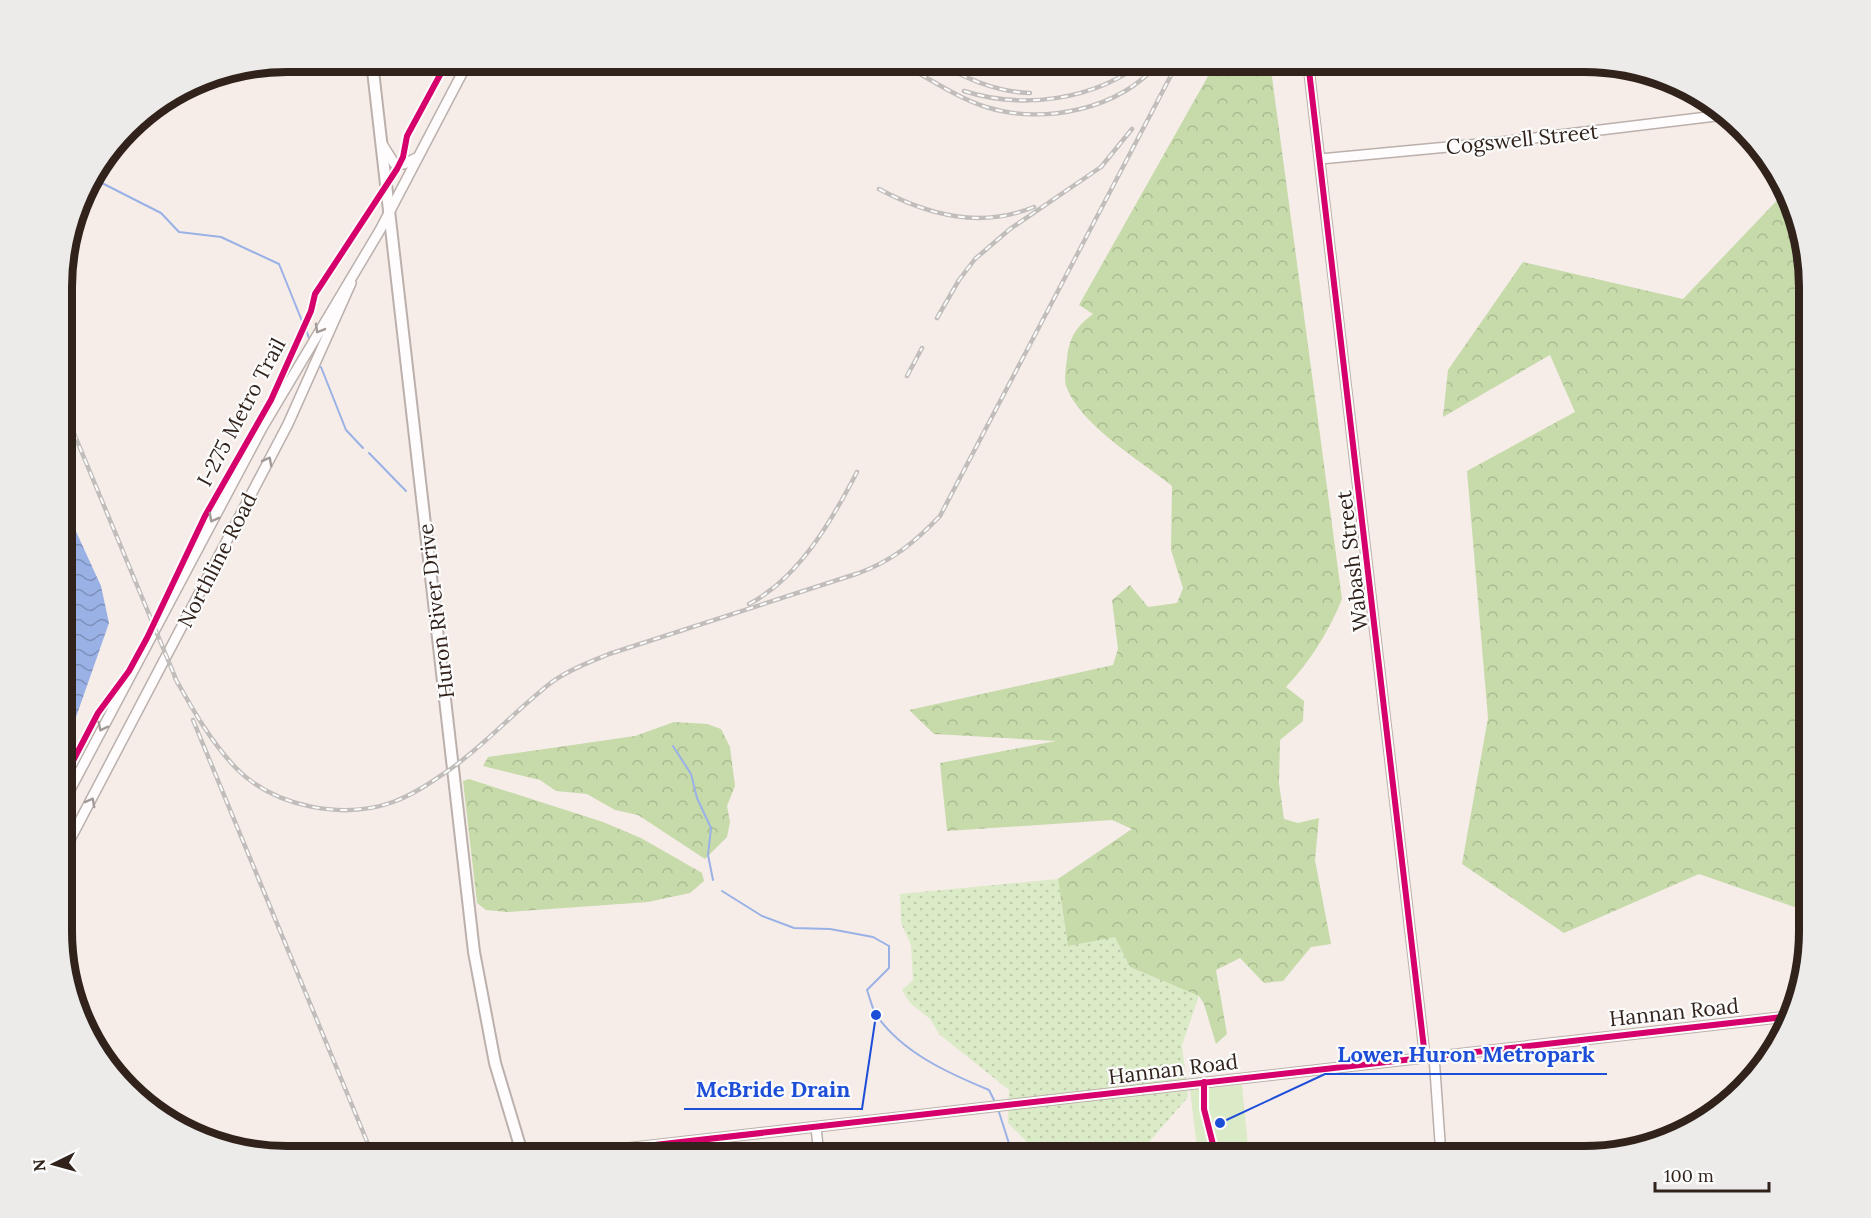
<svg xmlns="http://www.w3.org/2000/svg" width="1871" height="1218" viewBox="0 0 1871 1218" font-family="Lora,serif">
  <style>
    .grass { fill: url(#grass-dots) }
    .forest { fill: url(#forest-crowns) }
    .park { fill: #dcebc7 }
    .water { fill: url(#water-waves) }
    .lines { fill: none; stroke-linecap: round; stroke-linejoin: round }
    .stream { stroke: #9ab1e6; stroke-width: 2 }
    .minor-casing { stroke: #bbb0ab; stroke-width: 12 }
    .major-casing { stroke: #bbb0ab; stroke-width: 14 }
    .minor { stroke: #fefcfc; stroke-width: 9 }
    .major { stroke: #fefcfc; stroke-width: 10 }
    .rail-casing { stroke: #c0bdbb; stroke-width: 4.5 }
    .rail { stroke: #fcfcfc; stroke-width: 2; stroke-dasharray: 7; stroke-linecap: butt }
    .cycleway-casing { stroke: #fcfcfc; stroke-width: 10 }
    .cycleway { stroke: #d6006c; stroke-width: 6 }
    .oneway { stroke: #a29a97 }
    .labels { text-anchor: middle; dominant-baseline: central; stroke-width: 4.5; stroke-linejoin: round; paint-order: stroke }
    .street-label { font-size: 21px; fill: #31231c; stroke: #fcfcfc }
    .rim { fill: none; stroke: #31231c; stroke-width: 8 }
    .leader { fill: none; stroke: #1d4ed8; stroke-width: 2 }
    .callout-dot { fill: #1d4ed8; stroke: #fcfcfc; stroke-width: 2 }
    .callout-label { font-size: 22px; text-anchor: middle; font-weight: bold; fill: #1d4ed8; stroke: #fcfcfc; stroke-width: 4.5; stroke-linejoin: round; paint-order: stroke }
  </style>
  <defs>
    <pattern id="grass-dots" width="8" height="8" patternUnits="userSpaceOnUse" patternTransform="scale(1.5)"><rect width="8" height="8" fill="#dcebc7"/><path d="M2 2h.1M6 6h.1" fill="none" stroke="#bdc9aa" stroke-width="1.8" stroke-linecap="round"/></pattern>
    <pattern id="forest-crowns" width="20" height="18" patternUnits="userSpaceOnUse" patternTransform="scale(1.5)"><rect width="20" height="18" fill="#c6daaa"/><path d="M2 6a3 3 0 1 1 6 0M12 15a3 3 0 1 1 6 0" fill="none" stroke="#abbb92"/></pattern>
    <pattern id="water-waves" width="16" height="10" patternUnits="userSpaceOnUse" patternTransform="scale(1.5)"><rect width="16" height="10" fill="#9ab1e6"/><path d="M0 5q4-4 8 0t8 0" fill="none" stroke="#7e90ba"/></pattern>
  </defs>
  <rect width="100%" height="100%" fill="#f6ede9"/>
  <!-- grass -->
  <path class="grass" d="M 1058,879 L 1068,946 L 1115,936 L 1130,967 L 1199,996 L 1182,1045 L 1188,1097 L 1138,1155 L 1186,1153 L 1187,1156 L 1041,1156 L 1008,1123 L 1009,1090 L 939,1034 L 930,1019 L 910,1003 L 902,990 L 913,980 L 911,945 L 901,923 L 900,894 Z"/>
  <!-- forest -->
  <path class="forest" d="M 1216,62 L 1270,62 L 1342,599 C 1329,631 1310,662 1286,687 L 1304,701 L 1303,721 L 1280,740 L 1279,783 L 1284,819 L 1298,823 L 1319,818 L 1315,860 L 1331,944 L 1311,947 L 1283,981 L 1264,983 L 1240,958 L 1216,970 L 1227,1034 L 1216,1044 L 1204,1004 L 1199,996 L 1130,967 L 1115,937 L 1068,946 L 1058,879 L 1132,829 L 1112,820 L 947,831 L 940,763 L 1056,741 L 934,734 L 909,710 L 1113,665 L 1118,649 L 1112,600 L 1130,585 L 1148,607 L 1177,603 L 1183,588 L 1171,550 L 1172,486 C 1140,460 1080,425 1066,386 C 1064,378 1066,367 1067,359 C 1069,337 1077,326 1093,314 L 1079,305 Z
    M 1785,192 L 1809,272 L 1809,912 L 1699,874 L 1564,933 L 1462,864 L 1488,718 L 1467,471 L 1575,412 L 1550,355 L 1443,417 L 1448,370 L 1523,262 L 1683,299 Z
    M 674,722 L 707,724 L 721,729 L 730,747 L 735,786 L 727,806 L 730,822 L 727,837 L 705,859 L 638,815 L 615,810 L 587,794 L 556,791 L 540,780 L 483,766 L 488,757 L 635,736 Z
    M 469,779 L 603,822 L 641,838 L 702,873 L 704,881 L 690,893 L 648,902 L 507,912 L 486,910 L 477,903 L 463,781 Z"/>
  <!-- park -->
  <path class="park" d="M 1242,1085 L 1249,1156 L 1198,1156 L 1190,1090 Z"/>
  <!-- water -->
  <path class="water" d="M 63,503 L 101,586 L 109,623 L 75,720 L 63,736 Z"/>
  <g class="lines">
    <!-- stream -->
    <path class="stream" d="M 92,178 L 161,213 L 179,232 L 221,237 L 279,264 L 302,321
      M 305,327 L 310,341
      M 321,367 L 346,430 L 363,448
      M 369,453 L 406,491
      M 673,746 L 691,774 L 697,798 L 711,828 L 708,855 L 713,880
      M 722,891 L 762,916 L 794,928 L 830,929 L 873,937 L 889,946 L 889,968 L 867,990 C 870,998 872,1009 877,1016 C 903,1053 948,1073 989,1090 L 996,1104
      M 998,1109 L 1013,1156"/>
    <defs>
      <path id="minor" d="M 1308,62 L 1425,1057
        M 382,144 L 394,163 L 404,164 L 416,158
        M 1320,159 L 1501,142 L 1724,115
        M 63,803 L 262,428 L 380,230 L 468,62
        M 63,853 L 288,424 L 351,283
        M 1434,1056 L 1441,1156
        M 816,1127 L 819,1156
        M 558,1156 L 1792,1016"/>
      <path id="major" d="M 372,62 L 474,952 L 495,1063 L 523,1156"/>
    </defs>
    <!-- minor casing -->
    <use href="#minor" class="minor-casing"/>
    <!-- major casing -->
    <use href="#major" class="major-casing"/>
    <!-- minor -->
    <use href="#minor" class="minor"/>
    <!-- major -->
    <use href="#major" class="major"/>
    <defs>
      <path id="rail" d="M 935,62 C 966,78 995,92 1030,93
        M 920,74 C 941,86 963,100 986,107 C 1043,125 1120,110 1159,62
        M 964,91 C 1023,110 1094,100 1143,62
        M 879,189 C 928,215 980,229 1034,207
        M 937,318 L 959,280 L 975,259 L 1010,229 L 1101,167 L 1132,129
        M 907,376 L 922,348
        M 63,407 L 178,684
        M 749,604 C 799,578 832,520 857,472
        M 175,678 C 193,710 211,742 236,768 C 274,807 343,820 393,802 C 415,794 433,781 452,768 C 488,742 517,709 552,682 C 568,670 590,662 609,654 L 859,573 C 892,561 915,542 940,516 L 1178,62
        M 193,720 L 373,1156"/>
    </defs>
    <!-- rail casing -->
    <use href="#rail" class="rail-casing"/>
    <!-- rail -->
    <use href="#rail" class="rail"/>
    <defs>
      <path id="cycleway" d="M 1308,62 L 1425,1057
        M 63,780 L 98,713 L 129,671 L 147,638 L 205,516 L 271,400 L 311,311 L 315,294 L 397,169 L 403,157 L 407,136 L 447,62
        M 1204,1082 L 1204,1109 L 1216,1156
        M 558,1156 L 1792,1016"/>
    </defs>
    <!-- cycleway casing -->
    <use href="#cycleway" class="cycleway-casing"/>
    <!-- cycleway -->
    <use href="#cycleway" class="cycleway"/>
  </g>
  <!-- one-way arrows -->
  <defs><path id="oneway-chevron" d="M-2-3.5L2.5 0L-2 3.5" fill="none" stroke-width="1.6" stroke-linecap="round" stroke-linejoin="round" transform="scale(1.5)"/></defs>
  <g class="oneway">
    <use href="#oneway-chevron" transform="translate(319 329) rotate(120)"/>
    <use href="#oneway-chevron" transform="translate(268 461) rotate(-62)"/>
    <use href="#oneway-chevron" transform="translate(213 518) rotate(118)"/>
    <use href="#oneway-chevron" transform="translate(102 727) rotate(117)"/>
    <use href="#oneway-chevron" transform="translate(91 802) rotate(-62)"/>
  </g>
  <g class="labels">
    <!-- street labels -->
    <g class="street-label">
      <text transform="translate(1522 139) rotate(-6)">Cogswell Street</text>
      <text transform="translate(241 412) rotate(-62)">I-275 Metro Trail</text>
      <text transform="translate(217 560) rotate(-63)">Northline Road</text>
      <text transform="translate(1352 561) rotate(-97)">Wabash Street</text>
      <text transform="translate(436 611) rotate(-97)">Huron River Drive</text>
      <text transform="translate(1674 1012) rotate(-6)">Hannan Road</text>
      <text transform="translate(1173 1069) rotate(-7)">Hannan Road</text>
    </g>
  </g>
  <!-- crop -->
  <path d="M0 0H1871V1218H0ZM287 72H1584A215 215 0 0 1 1799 287V931A215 215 0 0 1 1584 1146H287A215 215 0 0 1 72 931V287A215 215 0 0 1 287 72Z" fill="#ecebea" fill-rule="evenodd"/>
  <path class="rim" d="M287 72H1584A215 215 0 0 1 1799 287V931A215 215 0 0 1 1584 1146H287A215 215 0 0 1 72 931V287A215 215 0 0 1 287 72Z"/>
  <!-- callouts -->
  <path class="leader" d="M1220 1123L1325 1074H1607M876 1015L862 1109H684"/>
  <g class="callout-dot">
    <circle cx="1220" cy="1123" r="6"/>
    <circle cx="876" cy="1015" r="6"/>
  </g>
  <g class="callout-label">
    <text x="1466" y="1062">Lower Huron Metropark</text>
    <text x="773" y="1097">McBride Drain</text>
  </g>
  <!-- north arrow -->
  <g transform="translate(54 1164) rotate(265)" stroke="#fcfcfc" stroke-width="4.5" paint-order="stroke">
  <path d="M0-4.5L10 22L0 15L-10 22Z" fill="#31231c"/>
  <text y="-9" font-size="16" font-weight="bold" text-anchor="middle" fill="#31231c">N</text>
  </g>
  <!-- scale -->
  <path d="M1655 1182v9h114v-9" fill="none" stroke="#31231c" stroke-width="3"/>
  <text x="1664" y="1182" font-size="18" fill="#31231c" stroke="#fcfcfc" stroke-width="4.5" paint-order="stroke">100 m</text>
</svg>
